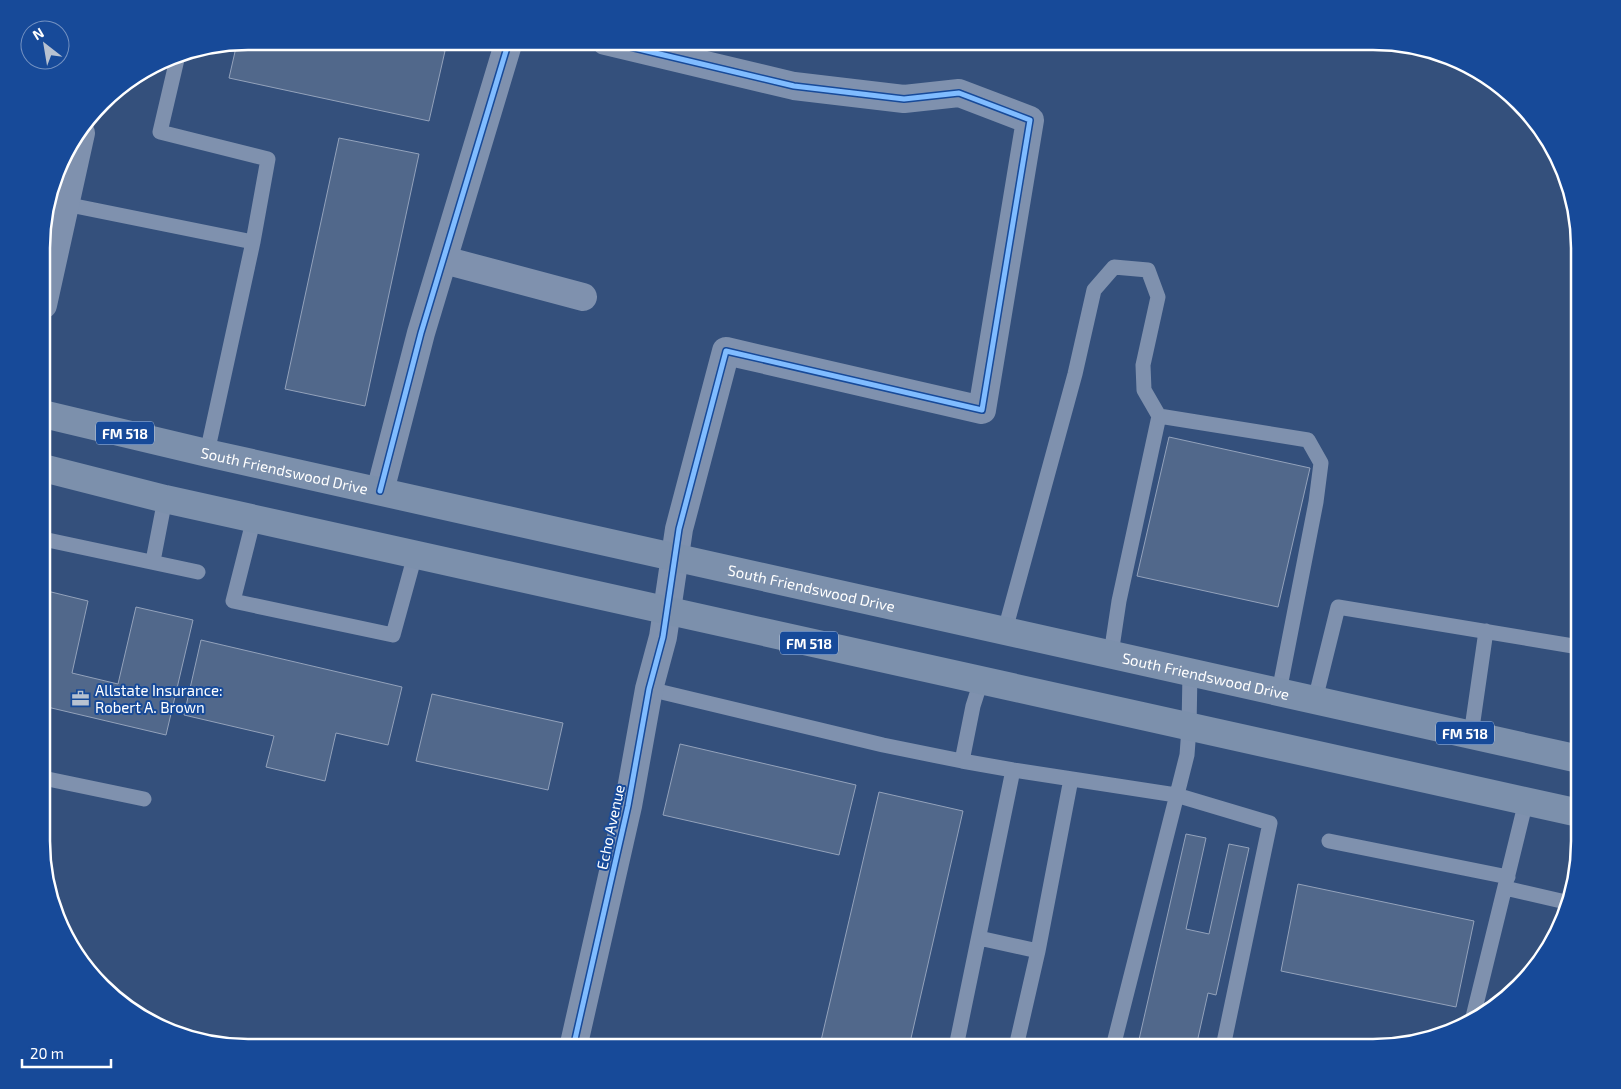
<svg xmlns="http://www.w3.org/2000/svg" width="1621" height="1089" viewBox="0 0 1621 1089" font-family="'Exo 2',sans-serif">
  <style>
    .building { fill: #51688b; stroke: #93a2bb }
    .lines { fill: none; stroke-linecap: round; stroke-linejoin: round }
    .lane { stroke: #7f91ae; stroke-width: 15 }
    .street { stroke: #7f91ae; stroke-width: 28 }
    .primary { stroke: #7c90ac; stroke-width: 28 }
    .cycleway-casing { stroke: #174a99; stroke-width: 8 }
    .cycleway { stroke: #80bcff; stroke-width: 5 }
    .labels { text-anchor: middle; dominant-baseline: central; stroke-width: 4; stroke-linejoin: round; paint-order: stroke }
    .shield { fill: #174a99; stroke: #b9c9e0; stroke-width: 1 }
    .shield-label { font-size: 14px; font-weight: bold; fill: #fff }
    .street-label { font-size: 15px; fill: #fff; stroke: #174a99 }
    .poi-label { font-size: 15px; fill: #fff; stroke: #174a99; text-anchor: start }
    .rim { fill: none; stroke: #fff; stroke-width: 2.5 }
  </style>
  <rect width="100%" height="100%" fill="#34507c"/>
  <!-- building -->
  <path class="building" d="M 248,41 L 400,41 L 445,51 L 429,121 L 229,78 L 237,43 Z
    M 339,138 L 419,154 L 365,406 L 285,389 Z
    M 1169,437 L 1310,468 L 1278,607 L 1137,576 Z
    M 43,590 L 88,601 L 72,673 L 118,684 L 136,607 L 193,620 L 166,735 L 43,706 Z
    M 201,640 L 402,687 L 388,745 L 336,733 L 325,781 L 266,767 L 274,736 L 184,715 Z
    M 432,694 L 563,723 L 548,790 L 416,761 Z
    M 680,744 L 856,785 L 839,855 L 663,815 Z
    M 879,792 L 963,811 L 909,1047 L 832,1048 L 820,1045 Z
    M 1186,834 L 1206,838 L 1186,929 L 1209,934 L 1229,844 L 1249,848 L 1216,995 L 1208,993 L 1196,1047 L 1153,1047 L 1138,1044 Z
    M 1298,884 L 1474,921 L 1456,1007 L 1281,971 Z"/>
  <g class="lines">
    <!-- lane -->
    <path class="lane" d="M 178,55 L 160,132 L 268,159 L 253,242
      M 65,204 L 253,242 L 207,453
      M 254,518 L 233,601 L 393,635 L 415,555
      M 43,539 L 198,572
      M 153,561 L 165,499
      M 1005,630 L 1075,374 L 1094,290 L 1114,267 L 1148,270 L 1158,297 L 1143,365 L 1144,390 L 1159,416
      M 1111,654 L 1119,601 L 1159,416 L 1308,440 L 1321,463 L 1316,502 L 1279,692
      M 649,689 L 883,745 L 962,761 L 1013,770 L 1176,795 L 1270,823 L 1223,1047
      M 1315,700 L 1338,607 L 1579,647
      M 1471,735 L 1486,631
      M 962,761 L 973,706 L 981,681
      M 43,778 L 144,799
      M 1329,841 L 1508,877
      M 1505,888 L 1570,903
      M 979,938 L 1038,951
      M 1472,1021 L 1526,801
      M 956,1047 L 1013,770
      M 1016,1047 L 1038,951 L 1071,779
      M 1113,1047 L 1187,755 L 1189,728 L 1190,672"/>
    <!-- street -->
    <path class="street" d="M 444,260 L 583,297
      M 43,305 L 81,133
      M 380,491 L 421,333 L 509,41
      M 573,1048 L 628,806 L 649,689 L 663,637 L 679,529 L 726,351 L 982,410 L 1030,120 L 959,93 L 904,99 L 794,86 L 605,41"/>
    <!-- primary -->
    <g class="primary">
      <path id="s1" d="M 43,414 L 207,453 L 1579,759"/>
      <path d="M 43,468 L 165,499 L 1579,813"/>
    </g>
    <defs>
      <path id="cycleway" d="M 380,491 L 421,333 L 509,41
        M 573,1048 L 628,806 L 649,689 L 663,637 L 679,529 L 726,351 L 982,410 L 1030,120 L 959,93 L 904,99 L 794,86 L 605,41"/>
    </defs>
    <!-- cycleway casing -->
    <use href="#cycleway" class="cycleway-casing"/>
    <!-- cycleway -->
    <use href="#cycleway" class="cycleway"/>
  </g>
  <!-- icons -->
  <defs>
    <symbol id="office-bare" viewBox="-9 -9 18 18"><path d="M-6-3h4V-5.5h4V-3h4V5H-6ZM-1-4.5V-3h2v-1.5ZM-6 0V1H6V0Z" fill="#b8c2d1" stroke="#174a99" stroke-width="2.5" paint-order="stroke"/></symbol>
  </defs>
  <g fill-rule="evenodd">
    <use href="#office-bare" x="68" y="686" width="25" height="25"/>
  </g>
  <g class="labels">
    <!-- shield labels -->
    <g class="shield">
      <rect x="96" y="421.5" width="58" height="23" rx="4"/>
      <rect x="780" y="631.5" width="58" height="23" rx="4"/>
      <rect x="1436" y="721.5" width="58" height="23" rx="4"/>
    </g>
    <g class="shield-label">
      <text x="125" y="433">FM 518</text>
      <text x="809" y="643">FM 518</text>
      <text x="1465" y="733">FM 518</text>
    </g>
    <!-- street labels -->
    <g class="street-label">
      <text stroke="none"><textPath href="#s1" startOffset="248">South Friendswood Drive</textPath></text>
      <text stroke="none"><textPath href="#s1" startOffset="788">South Friendswood Drive</textPath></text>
      <text stroke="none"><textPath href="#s1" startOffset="1192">South Friendswood Drive</textPath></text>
      <text transform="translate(610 827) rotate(-78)">Echo Avenue</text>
    </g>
    <!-- poi labels -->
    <g class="poi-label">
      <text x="95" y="690">Allstate Insurance:<tspan x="95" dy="17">Robert A. Brown</tspan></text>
    </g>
  </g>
  <!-- crop -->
  <path d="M0 0H1621V1089H0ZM248 50H1373A198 198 0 0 1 1571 248V841A198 198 0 0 1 1373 1039H248A198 198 0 0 1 50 841V248A198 198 0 0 1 248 50Z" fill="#174a99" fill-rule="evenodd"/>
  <path class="rim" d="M248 50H1373A198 198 0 0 1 1571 248V841A198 198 0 0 1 1373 1039H248A198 198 0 0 1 50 841V248A198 198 0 0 1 248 50Z"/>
  <!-- north arrow -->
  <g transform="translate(45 45) rotate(329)"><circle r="24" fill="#174a99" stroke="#7492c2"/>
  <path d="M0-4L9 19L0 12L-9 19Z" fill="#b8c2d1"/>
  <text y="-8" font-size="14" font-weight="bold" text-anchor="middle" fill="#ffffff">N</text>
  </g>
  <!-- scale -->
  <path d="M22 1059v8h89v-8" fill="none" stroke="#ffffff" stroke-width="2.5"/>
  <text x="30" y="1059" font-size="15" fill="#ffffff" stroke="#174a99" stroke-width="4" paint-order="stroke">20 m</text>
</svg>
